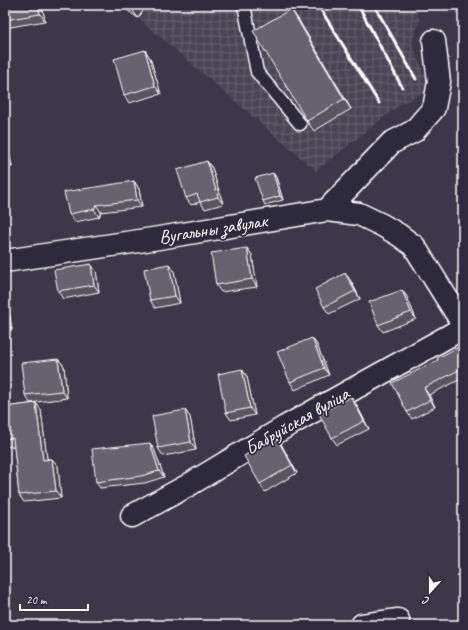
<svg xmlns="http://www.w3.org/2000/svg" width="468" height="630" viewBox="0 0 468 630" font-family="Caveat,sans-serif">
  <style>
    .industrial { fill: url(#industrial-grid) }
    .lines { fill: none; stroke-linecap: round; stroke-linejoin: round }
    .lane-casing { stroke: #fff; stroke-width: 15 }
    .street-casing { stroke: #fff; stroke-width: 25 }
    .lane { stroke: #2f2a3d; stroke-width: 12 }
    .street { stroke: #2f2a3d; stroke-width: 22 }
    .rail { stroke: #fff; stroke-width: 3 }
    .wall { fill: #585460; stroke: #fff }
    .shaded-wall { fill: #47454e; stroke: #fff }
    .building { fill: #666270; stroke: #fff }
    .labels { text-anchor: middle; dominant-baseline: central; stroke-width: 3.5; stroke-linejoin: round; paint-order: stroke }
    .street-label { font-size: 19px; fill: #fff; stroke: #2f2a3d }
  </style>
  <defs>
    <pattern id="industrial-grid" width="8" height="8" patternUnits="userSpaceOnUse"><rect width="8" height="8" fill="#494455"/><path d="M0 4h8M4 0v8" fill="none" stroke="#64606e"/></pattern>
  </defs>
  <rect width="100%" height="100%" fill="#3c3749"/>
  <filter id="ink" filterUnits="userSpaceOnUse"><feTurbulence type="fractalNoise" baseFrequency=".025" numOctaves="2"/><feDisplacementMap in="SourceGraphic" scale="8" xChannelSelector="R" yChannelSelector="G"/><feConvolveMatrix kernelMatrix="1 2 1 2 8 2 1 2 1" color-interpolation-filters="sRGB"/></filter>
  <g filter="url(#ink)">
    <!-- industrial -->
    <path class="industrial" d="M 120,5 L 415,5 L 420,20 L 412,43 L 431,90 L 402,103 L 316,171 L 138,18 Z"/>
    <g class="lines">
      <defs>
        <path id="lane" d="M 244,5 L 257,72 L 300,124"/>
        <path id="street" d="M 327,210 L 391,143 L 414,131 L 434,108 L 439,82 L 434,41
          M 5,261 L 159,238 L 327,210 L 359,214 L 382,225 L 399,235 L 414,246 L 463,324
          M 132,516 L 187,486 L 285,427 L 463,328
          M 362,625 L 398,620"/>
      </defs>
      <!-- lane casing -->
      <use href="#lane" class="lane-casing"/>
      <!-- street casing -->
      <use href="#street" class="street-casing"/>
      <!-- lane -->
      <use href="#lane" class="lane"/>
      <!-- street -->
      <use href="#street" class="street"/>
      <!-- rail -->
      <path class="rail" d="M 318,5 L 379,103
        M 358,5 L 402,87
        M 374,5 L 416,79"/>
    </g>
    <!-- wall -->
    <path class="wall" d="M 5,5 L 42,5 L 45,21 L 5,28 Z
      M 120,5 L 147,5 L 138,18 Z
      M 298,19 L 351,109 L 314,131 L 307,121 Z
      M 145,50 L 150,58 L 161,94 L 129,103 L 124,95 Z
      M 5,133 L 12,167 L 5,169 Z
      M 207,161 L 212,168 L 223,204 L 205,209 L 200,202 L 191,205 L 186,198 Z
      M 273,173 L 276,177 L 283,200 L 265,205 L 263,201 Z
      M 134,181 L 139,189 L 142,207 L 101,212 L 99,217 L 75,222 L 69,214 Z
      M 247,248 L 252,255 L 257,287 L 221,292 L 216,285 Z
      M 96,271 L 99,292 L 63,299 L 58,291 Z
      M 174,271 L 180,303 L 155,308 L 150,300 Z
      M 351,281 L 360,299 L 329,314 L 324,307 Z
      M 5,286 L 12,330 L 5,331 Z
      M 402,290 L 407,297 L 416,319 L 383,332 L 378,325 Z
      M 312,338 L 317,345 L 329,375 L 295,390 L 290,382 Z
      M 463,345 L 463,378 L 429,395 L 435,407 L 412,419 L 407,412 L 438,360 Z
      M 58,359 L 64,366 L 67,398 L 30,403 L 25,395 Z
      M 242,369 L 247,377 L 255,415 L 231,420 L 226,413 Z
      M 36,403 L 41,410 L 47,459 L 52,459 L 58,466 L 61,498 L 24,502 L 19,495 L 14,446 L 8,447 L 5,443 L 5,407 Z
      M 356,404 L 369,429 L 337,445 L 332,438 Z
      M 185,410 L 190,417 L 196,450 L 163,456 L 158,448 Z
      M 281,444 L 297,473 L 265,492 L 260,484 Z
      M 154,449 L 164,477 L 145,483 L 100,488 L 96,482 Z"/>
    <!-- shaded-wall -->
    <path class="shaded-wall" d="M 38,5 L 42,5 L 45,21 L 40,14 Z
      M 129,5 L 147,5 L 138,18 Z
      M 291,9 L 298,19 L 351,109 L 344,99 Z
      M 145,50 L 150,58 L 161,94 L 155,86 Z
      M 5,133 L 12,167 L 7,160 L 5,150 Z
      M 207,161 L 212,168 L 223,204 L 218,197 Z
      M 273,173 L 276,177 L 283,200 L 280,196 Z
      M 134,181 L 139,189 L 142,207 L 137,200 Z
      M 96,205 L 101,212 L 99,217 L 94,209 Z
      M 247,248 L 252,255 L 257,287 L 252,279 Z
      M 91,264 L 96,271 L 99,292 L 94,285 Z
      M 169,264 L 174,271 L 180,303 L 175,296 Z
      M 345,273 L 351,281 L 360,299 L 355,291 Z
      M 5,286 L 12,330 L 7,322 L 5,310 Z
      M 402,290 L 407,297 L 416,319 L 411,312 Z
      M 312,338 L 317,345 L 329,375 L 324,368 Z
      M 58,359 L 64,366 L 67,398 L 62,391 Z
      M 242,369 L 247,377 L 255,415 L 250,408 Z
      M 424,388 L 429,395 L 435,407 L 430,400 Z
      M 351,397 L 356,404 L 369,429 L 364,421 Z
      M 36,403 L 41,410 L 48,467 L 43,460 Z
      M 185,410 L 190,417 L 196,450 L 191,442 Z
      M 276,437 L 281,444 L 297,473 L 292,465 Z
      M 150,443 L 154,449 L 164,477 L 159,471 Z
      M 52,459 L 58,466 L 61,498 L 56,491 Z"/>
    <!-- building -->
    <path class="building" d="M 5,5 L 38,5 L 40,14 L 5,20 Z
      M 291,9 L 344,99 L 307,121 L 253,31 Z
      M 145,50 L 155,86 L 124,95 L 114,59 Z
      M 5,150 L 7,160 L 5,161 Z
      M 207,161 L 218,197 L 200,202 L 197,194 L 186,198 L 177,170 Z
      M 273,173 L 280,196 L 263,201 L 255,178 Z
      M 134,181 L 137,200 L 96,205 L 94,209 L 69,214 L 64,192 Z
      M 247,248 L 252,279 L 216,285 L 211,253 Z
      M 91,264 L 94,285 L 58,291 L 54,270 Z
      M 169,264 L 175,296 L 150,300 L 144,269 Z
      M 345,273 L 355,291 L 324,307 L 315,289 Z
      M 402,290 L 411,312 L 378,325 L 369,302 Z
      M 5,310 L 7,322 L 5,323 Z
      M 312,338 L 324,368 L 290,382 L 277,352 Z
      M 463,345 L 463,368 L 424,388 L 430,400 L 407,412 L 392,383 L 438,360 L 437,358 Z
      M 58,359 L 62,391 L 25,395 L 21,363 Z
      M 242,369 L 250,408 L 226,413 L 218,374 Z
      M 351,397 L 364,421 L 332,438 L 319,414 Z
      M 36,403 L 43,460 L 52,459 L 56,491 L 19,495 L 13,438 L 5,439 L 5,407 Z
      M 185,410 L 191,442 L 158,448 L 152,416 Z
      M 276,437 L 292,465 L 260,484 L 244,456 Z
      M 150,443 L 159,471 L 141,476 L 96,482 L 92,449 Z"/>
  </g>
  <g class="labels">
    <!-- street labels -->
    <g class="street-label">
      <text transform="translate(213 229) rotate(-9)">Вугальны завулак</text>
      <text transform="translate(297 421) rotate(-30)">Бабруйская вуліца</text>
    </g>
  </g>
  <!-- margin -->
  <rect width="468" height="630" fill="none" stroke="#2f2a3d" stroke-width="20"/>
  <rect x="10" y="10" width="448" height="610" fill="none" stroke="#fff" stroke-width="1.5" filter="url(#ink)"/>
  <!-- north arrow -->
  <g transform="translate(430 592) rotate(201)" stroke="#2f2a3d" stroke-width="3" paint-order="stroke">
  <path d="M0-3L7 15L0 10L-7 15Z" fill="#ffffff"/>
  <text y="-6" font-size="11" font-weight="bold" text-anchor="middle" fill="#ffffff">С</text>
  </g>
  <!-- scale -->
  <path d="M20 604v6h68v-6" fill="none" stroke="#ffffff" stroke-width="2"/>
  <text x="26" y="604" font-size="12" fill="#ffffff" stroke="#2f2a3d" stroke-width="3" paint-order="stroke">20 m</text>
</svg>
